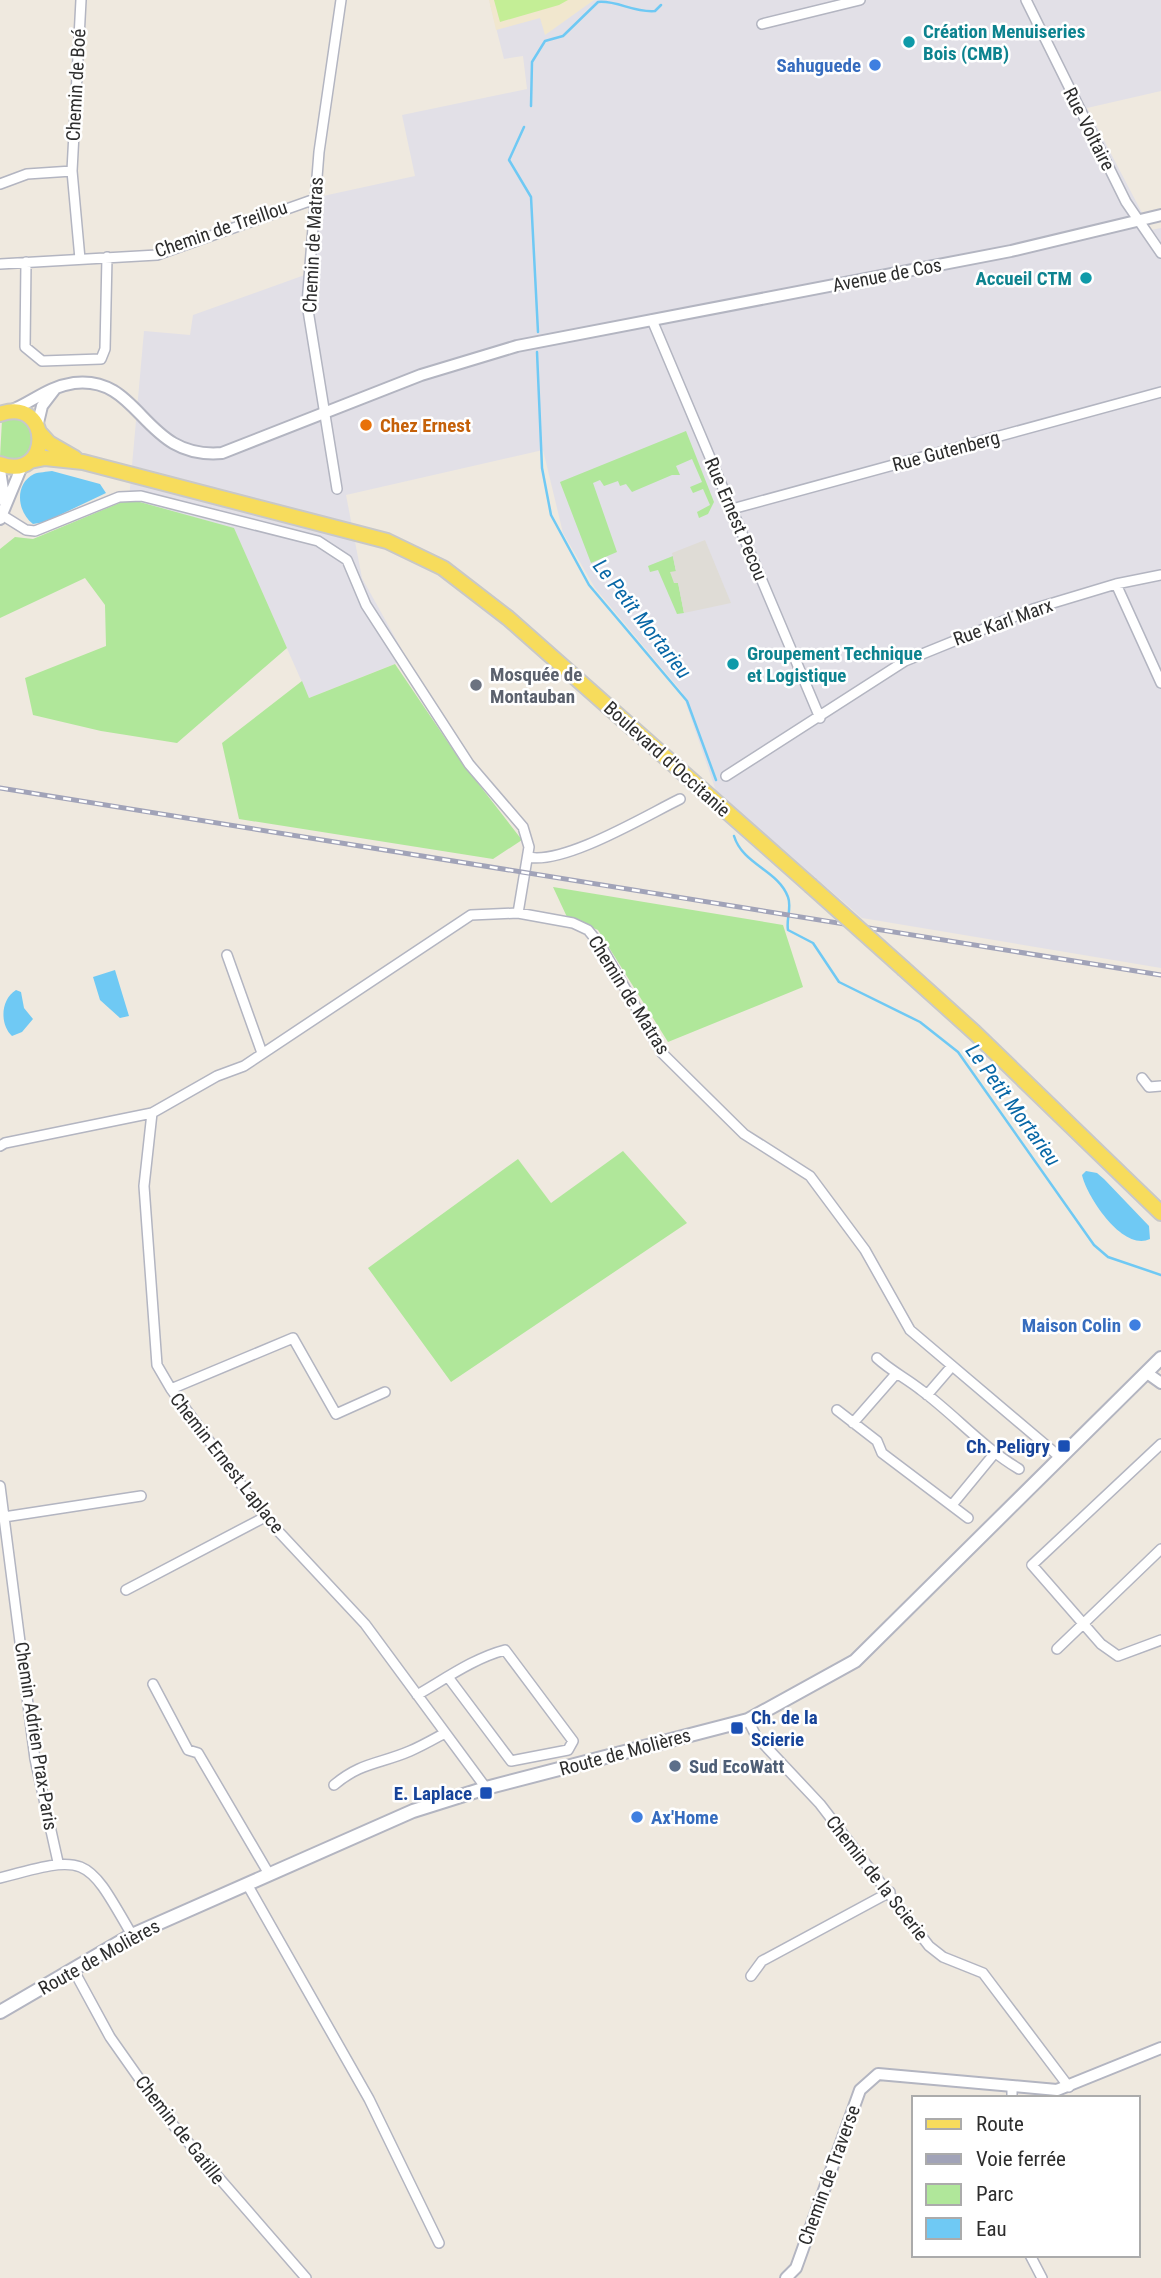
<svg xmlns="http://www.w3.org/2000/svg" width="1161" height="2278" viewBox="0 0 1161 2278" font-family="'Roboto Condensed',sans-serif">
  <style>
    .industrial { fill: #e2e0e7 }
    .education { fill: #f1e7ce }
    .green { fill: #b0e79a }
    .pitch { fill: #c4ee96 }
    .plaza { fill: #dfdcd6 }
    .water { fill: #6fc9f4 }
    .lines { fill: none; stroke-linecap: round; stroke-linejoin: round }
    .stream { stroke: #6fc9f4; stroke-width: 2.5 }
    .minor-casing { stroke: #b3b5c1; stroke-width: 12 }
    .tertiary-casing { stroke: #b3b5c1; stroke-width: 14 }
    .secondary-casing { stroke: #b3b5c1; stroke-width: 16 }
    .primary-casing { stroke: #c8c8c8; stroke-width: 18 }
    .minor { stroke: #fff; stroke-width: 9 }
    .tertiary { stroke: #fff; stroke-width: 10 }
    .secondary { stroke: #fff; stroke-width: 12 }
    .primary { stroke: #f7dc5c; stroke-width: 14 }
    .rail-casing { stroke: #a1a3b8; stroke-width: 5 }
    .rail { stroke: #fff; stroke-width: 2.5; stroke-dasharray: 8; stroke-linecap: butt }
    .primary-bridge-casing { stroke: #c8c8c8; stroke-width: 18; stroke-linecap: butt }
    .primary-bridge { stroke: #f7dc5c; stroke-width: 14 }
    .culture-dot { fill: #0f9aa8; stroke: #fff; stroke-width: 2.5 }
    .shop-dot { fill: #3f7fe0; stroke: #fff; stroke-width: 2.5 }
    .food-dot { fill: #e8710a; stroke: #fff; stroke-width: 2.5 }
    .worship-dot { fill: #6b7280; stroke: #fff; stroke-width: 2.5 }
    .transit-dot { fill: #1a4fb4; stroke: #fff; stroke-width: 2.5 }
    .service-dot { fill: #5c6f8a; stroke: #fff; stroke-width: 2.5 }
    .labels { text-anchor: middle; dominant-baseline: central; stroke-width: 5; stroke-linejoin: round; paint-order: stroke }
    .culture-label { font-size: 19px; font-weight: bold; fill: #0d838f; stroke: #fff; text-anchor: start }
    .shop-label { font-size: 19px; font-weight: bold; fill: #366cbe; stroke: #fff; text-anchor: end }
    .street-label { font-size: 19px; fill: #2d2d2d; stroke: #fff }
    .food-label { font-size: 19px; font-weight: bold; fill: #c56008; stroke: #fff; text-anchor: start }
    .worship-label { font-size: 19px; font-weight: bold; fill: #5b616d; stroke: #fff; text-anchor: start }
    .transit-label { font-size: 19px; font-weight: bold; fill: #164399; stroke: #fff; text-anchor: end }
    .service-label { font-size: 19px; font-weight: bold; fill: #4e5e75; stroke: #fff; text-anchor: start }
    .water-label { font-size: 21px; font-style: italic; fill: #0867a6; stroke: #fff }
  </style>
  <rect width="100%" height="100%" fill="#efe9df"/>
  <!-- industrial -->
  <path class="industrial" d="M 489,0 L 1161,0 L 1161,91 L 1087,108 L 1151,230 L 1161,228 L 1161,968 L 862,918 L 716,791 L 682,692 L 595,588 L 563,533 L 543,450 L 346,495 L 362,578 L 407,659 L 309,698 L 234,529 L 129,499 L 144,331 L 190,335 L 193,315 L 313,272 L 323,196 L 415,176 L 402,115 L 527,89 L 523,56 L 504,59 Z"/>
  <!-- education -->
  <path class="education" d="M 489,0 L 594,0 L 545,35 L 540,18 L 496,30 Z"/>
  <!-- green -->
  <path class="green" d="M 16,418 C 34,426 37,442 24,457 L 15,460 L 0,457 L 2,420 Z
    M 686,431 L 714,502 L 708,514 L 699,518 L 697,512 L 710,505 L 703,489 L 693,493 L 690,487 L 702,482 L 692,459 L 676,466 L 680,475 L 672,475 L 632,492 L 626,484 L 620,486 L 618,481 L 604,486 L 600,480 L 593,483 L 617,552 L 591,563 L 560,482 Z
    M 129,499 L 234,528 L 287,648 L 177,743 L 101,731 L 33,715 L 25,678 L 106,646 L 105,605 L 85,578 L 0,618 L 0,549 L 15,537 L 33,539 Z
    M 673,556 L 684,613 L 677,614 L 658,570 L 650,572 L 648,566 Z
    M 395,664 L 460,760 L 522,840 L 493,859 L 239,819 L 222,743 L 302,681 L 309,698 Z
    M 553,887 L 783,925 L 803,987 L 668,1042 L 598,930 L 567,917 Z
    M 623,1151 L 687,1223 L 451,1382 L 368,1268 L 518,1159 L 551,1203 Z"/>
  <!-- pitch -->
  <path class="pitch" d="M 494,0 L 568,0 L 559,5 L 500,22 Z"/>
  <!-- plaza -->
  <path class="plaza" d="M 705,540 L 731,603 L 684,613 L 678,583 L 674,583 L 670,572 L 676,571 L 672,553 Z"/>
  <!-- water -->
  <path class="water" d="M 52,471 L 100,484 L 106,493 L 45,522 L 33,524 C 17,512 14,484 34,474 C 39,472 47,472 52,471 Z
    M 115,970 L 129,1016 L 120,1018 L 100,1000 L 93,977 Z
    M 16,990 L 21,992 L 24,1008 L 33,1019 L 22,1032 L 12,1036 C 0,1025 0,1000 16,990 Z
    M 1086,1171 L 1097,1173 L 1104,1179 L 1149,1226 L 1150,1239 C 1123,1252 1087,1197 1082,1175 Z"/>
  <g class="lines">
    <!-- stream -->
    <path class="stream" d="M 531,106 L 532,62 L 545,41 L 563,36 L 598,2 C 617,0 634,13 655,11 L 661,5
      M 524,127 L 509,160 L 531,197 L 538,332
      M 537,352 L 542,468 L 551,515 L 589,585 L 687,701 L 716,780
      M 734,836 C 743,865 778,870 788,897 C 792,907 786,919 788,930 L 813,943 L 839,982 L 920,1022 L 958,1052 L 1094,1245 L 1108,1257 L 1161,1275"/>
    <defs>
      <path id="minor" d="M 1026,0 L 1126,202 L 1161,253
        M 762,24 L 860,0
        M 72,171 L 81,0
        M 0,184 L 27,174 L 72,171 L 80,259
        M 26,262 L 25,347 L 42,361 L 101,359 L 105,349 L 107,257
        M 0,264 L 157,255 L 315,199
        M 652,320 L 820,718
        M 337,489 L 307,304 L 319,152 L 341,0
        M 732,509 L 1161,392
        M 2,515 L 26,530 L 35,531 L 119,497 L 141,496 L 318,541 L 347,560 L 366,605 L 469,764 L 523,827 L 529,847 L 518,913
        M 1116,584 L 1161,683
        M 726,776 L 905,661 L 1033,609 L 1116,584 L 1161,575
        M 528,857 C 564,865 645,816 680,799
        M 227,955 L 262,1053
        M 1142,1078 L 1149,1087 L 1161,1086
        M 152,1113 L 144,1186 L 157,1365 L 171,1389 L 265,1517 L 365,1624 L 486,1788
        M 0,1146 L 5,1143 L 152,1113 L 217,1076 L 244,1066 L 471,915 L 518,913 L 573,923 L 588,930 L 601,946 L 662,1053 L 744,1134 L 810,1176 L 865,1250 L 910,1330 L 1061,1458
        M 877,1358 C 891,1371 906,1378 921,1390 C 955,1415 982,1447 1019,1469
        M 171,1389 L 293,1338 L 336,1414 L 385,1392
        M 927,1395 L 952,1366
        M 837,1410 L 877,1441 L 882,1453 L 968,1518
        M 853,1423 L 895,1375
        M 1161,1444 L 1032,1565 L 1101,1644 L 1118,1656 L 1161,1640
        M 0,1486 L 35,1759 L 58,1862
        M 952,1505 L 994,1454
        M 4,1517 L 141,1496
        M 126,1590 L 265,1517
        M 1057,1649 L 1161,1549
        M 153,1684 L 188,1750 L 198,1753 L 269,1874
        M 417,1695 C 445,1679 474,1658 505,1650 L 573,1741 L 568,1750 L 511,1761 L 448,1677
        M 748,1720 L 756,1736 L 820,1804 L 929,1946 L 943,1957 L 983,1973 L 1069,2087
        M 334,1785 C 361,1762 380,1764 410,1751 C 422,1746 434,1739 445,1733
        M 0,1878 C 88,1854 86,1855 132,1935
        M 247,1884 L 369,2099 L 439,2243
        M 73,1969 L 110,2037 L 167,2118 L 306,2278
        M 751,1976 L 762,1961 L 890,1892
        M 1012,2098 L 1012,2086
        M 1030,2255 L 1042,2278"/>
      <path id="tertiary" d="M 10,411 C 33,402 47,387 74,383 C 142,375 142,460 222,453 L 421,375 L 517,346 L 1011,251 L 1161,215
        M 37,427 L 42,406 L 55,389
        M 0,470 L 5,503
        M 0,519 L 22,466
        M 1147,1373 L 1161,1383
        M 786,2278 L 796,2268 L 860,2090 L 878,2074 L 1057,2090 L 1161,2048"/>
      <path id="secondary" d="M 0,2012 L 132,1935 L 413,1811 L 486,1788 L 748,1720 L 855,1661 L 1161,1358"/>
      <path id="primary" d="M 0,414 C 52,395 53,483 0,464
        M 39,432 L 49,443 L 75,458
        M 30,461 L 45,458 L 83,462 L 387,541 L 443,568 L 508,618 L 810,885
        M 904,969 L 974,1032 L 1161,1213"/>
    </defs>
    <!-- minor casing -->
    <use href="#minor" class="minor-casing"/>
    <!-- tertiary casing -->
    <use href="#tertiary" class="tertiary-casing"/>
    <!-- secondary casing -->
    <use href="#secondary" class="secondary-casing"/>
    <!-- primary casing -->
    <use href="#primary" class="primary-casing"/>
    <!-- minor -->
    <use href="#minor" class="minor"/>
    <!-- tertiary -->
    <use href="#tertiary" class="tertiary"/>
    <!-- secondary -->
    <use href="#secondary" class="secondary"/>
    <!-- primary -->
    <use href="#primary" class="primary"/>
    <defs>
      <path id="rail" d="M 0,788 L 1161,975"/>
    </defs>
    <!-- rail casing -->
    <use href="#rail" class="rail-casing"/>
    <!-- rail -->
    <use href="#rail" class="rail"/>
    <defs>
      <path id="primary-bridge" d="M 810,885 L 904,969"/>
    </defs>
    <!-- primary-bridge casing -->
    <use href="#primary-bridge" class="primary-bridge-casing"/>
    <!-- primary-bridge -->
    <use href="#primary-bridge" class="primary-bridge"/>
  </g>
  <!-- markers -->
  <g class="culture-dot">
    <circle cx="909" cy="42" r="7"/>
    <circle cx="1086" cy="278" r="7"/>
    <circle cx="733" cy="664" r="7"/>
  </g>
  <g class="shop-dot">
    <circle cx="875" cy="65" r="7"/>
    <circle cx="1135" cy="1325" r="7"/>
    <circle cx="637" cy="1817" r="7"/>
  </g>
  <circle class="food-dot" cx="366" cy="425" r="7"/>
  <circle class="worship-dot" cx="476" cy="685" r="7"/>
  <g class="transit-dot">
    <rect x="1057" y="1439" width="14" height="14" rx="3.5"/>
    <rect x="730" y="1721" width="14" height="14" rx="3.5"/>
    <rect x="479" y="1786" width="14" height="14" rx="3.5"/>
  </g>
  <circle class="service-dot" cx="675" cy="1766" r="7"/>
  <g class="labels">
    <!-- culture labels -->
    <g class="culture-label">
      <text x="923" y="31">Création Menuiseries<tspan x="923" dy="22">Bois (CMB)</tspan></text>
      <text x="1072" y="278" text-anchor="end">Accueil CTM</text>
      <text x="747" y="653">Groupement Technique<tspan x="747" dy="22">et Logistique</tspan></text>
    </g>
    <!-- shop labels -->
    <g class="shop-label">
      <text x="861" y="65">Sahuguede</text>
      <text x="1121" y="1325">Maison Colin</text>
      <text x="651" y="1817" text-anchor="start">Ax'Home</text>
    </g>
    <!-- street labels -->
    <g class="street-label">
      <text transform="translate(76 85) rotate(-87)">Chemin de Boé</text>
      <text transform="translate(1089 129) rotate(63)">Rue Voltaire</text>
      <text transform="translate(221 229) rotate(-19)">Chemin de Treillou</text>
      <text transform="translate(313 245) rotate(-87)">Chemin de Matras</text>
      <text transform="translate(887 275) rotate(-11)">Avenue de Cos</text>
      <text transform="translate(946 451) rotate(-15)">Rue Gutenberg</text>
      <text transform="translate(736 519) rotate(67)">Rue Ernest Pecou</text>
      <text transform="translate(1003 622) rotate(-20)">Rue Karl Marx</text>
      <text transform="translate(667 759) rotate(42)">Boulevard d'Occitanie</text>
      <text transform="translate(629 995) rotate(58)">Chemin de Matras</text>
      <text transform="translate(227 1463) rotate(52)">Chemin Ernest Laplace</text>
      <text transform="translate(36 1736) rotate(81)">Chemin Adrien Prax-Paris</text>
      <text transform="translate(625 1752) rotate(-15)">Route de Molières</text>
      <text transform="translate(877 1878) rotate(52)">Chemin de la Scierie</text>
      <text transform="translate(99 1957) rotate(-29)">Route de Molières</text>
      <text transform="translate(180 2130) rotate(52)">Chemin de Gatille</text>
      <text transform="translate(829 2175) rotate(-70)">Chemin de Traverse</text>
    </g>
    <!-- food labels -->
    <g class="food-label">
      <text x="380" y="425">Chez Ernest</text>
    </g>
    <!-- worship labels -->
    <g class="worship-label">
      <text x="490" y="674">Mosquée de<tspan x="490" dy="22">Montauban</tspan></text>
    </g>
    <!-- transit labels -->
    <g class="transit-label">
      <text x="1050" y="1446">Ch. Peligry</text>
      <text x="751" y="1717" text-anchor="start">Ch. de la<tspan x="751" dy="22">Scierie</tspan></text>
      <text x="472" y="1793">E. Laplace</text>
    </g>
    <!-- service labels -->
    <g class="service-label">
      <text x="689" y="1766">Sud EcoWatt</text>
    </g>
    <!-- water labels -->
    <g class="water-label">
      <text transform="translate(642 619) rotate(52)">Le Petit Mortarieu</text>
      <text transform="translate(1013 1105) rotate(54)">Le Petit Mortarieu</text>
    </g>
  </g>
  <!-- legend -->
  <rect x="912" y="2096" width="228" height="161" fill="#ffffff" stroke="#ababab" stroke-width="2"/>
  <rect x="926" y="2119" width="35" height="10" fill="#f7dc5c" stroke="#ababab" stroke-width="2"/>
  <text x="976" y="2131" font-size="21" fill="#2d2d2d">Route</text>
  <rect x="926" y="2154" width="35" height="10" fill="#a1a3b8" stroke="#ababab" stroke-width="2"/>
  <text x="976" y="2166" font-size="21" fill="#2d2d2d">Voie ferrée</text>
  <rect x="926" y="2184" width="35" height="21" fill="#b0e79a" stroke="#ababab" stroke-width="2"/>
  <text x="976" y="2201" font-size="21" fill="#2d2d2d">Parc</text>
  <rect x="926" y="2218" width="35" height="21" fill="#6fc9f4" stroke="#ababab" stroke-width="2"/>
  <text x="976" y="2236" font-size="21" fill="#2d2d2d">Eau</text>
</svg>
